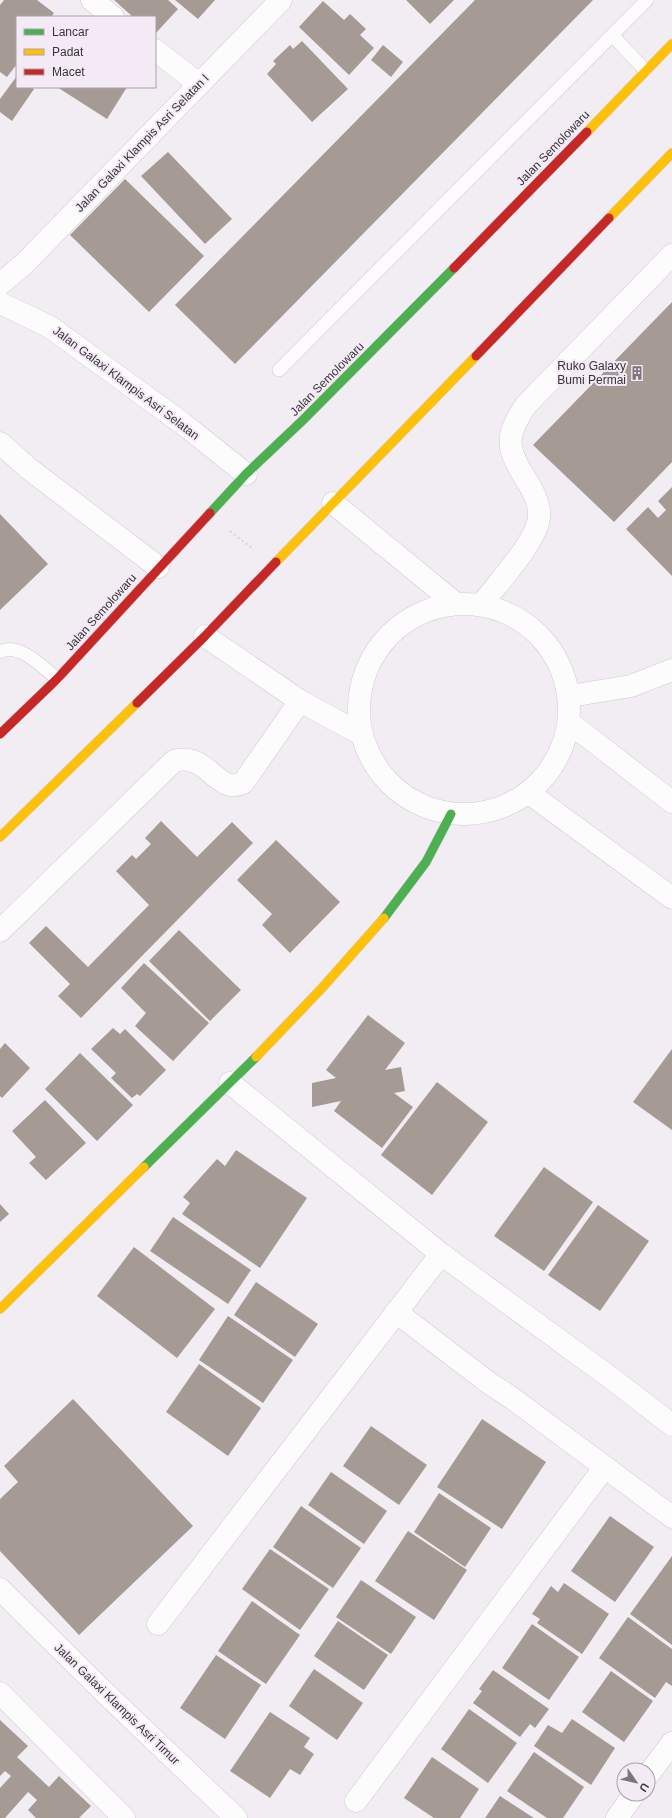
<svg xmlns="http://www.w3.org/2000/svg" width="672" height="1818" viewBox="0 0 672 1818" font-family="Arial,sans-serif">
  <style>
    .building { fill: #a59a94 }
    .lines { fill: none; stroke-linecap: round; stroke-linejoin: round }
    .lane-casing { stroke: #cecace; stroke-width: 14 }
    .street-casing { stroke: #cecace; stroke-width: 23 }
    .fast-casing { stroke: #cecace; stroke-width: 10 }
    .slow-casing { stroke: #cecace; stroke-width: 10 }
    .jam-casing { stroke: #cecace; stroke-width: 10 }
    .path { stroke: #dad9da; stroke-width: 2.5; stroke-dasharray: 2 3; stroke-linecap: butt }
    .lane { stroke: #fdfcfd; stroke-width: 13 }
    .street { stroke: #fdfcfd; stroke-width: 22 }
    .fast { stroke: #4caf50; stroke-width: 9 }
    .slow { stroke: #ffc107; stroke-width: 9 }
    .jam { stroke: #c62828; stroke-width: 9 }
    .labels { text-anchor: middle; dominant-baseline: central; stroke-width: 4; stroke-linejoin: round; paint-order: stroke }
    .street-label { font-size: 12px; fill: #383439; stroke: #f4eaf6 }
    .poi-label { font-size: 12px; fill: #383439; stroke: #f4eaf6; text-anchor: end }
  </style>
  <rect width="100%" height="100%" fill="#f2edf3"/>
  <!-- building -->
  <path class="building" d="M 4,0 L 37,0 L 54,13 L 51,17 L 17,17 L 17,64 L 7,77 L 0,72 L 0,5 Z
    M 114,0 L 168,0 L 178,9 L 155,34 L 155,17 L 133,17 Z
    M 175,0 L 215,0 L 198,19 Z
    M 406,0 L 454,0 L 430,24 Z
    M 475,0 L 593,0 L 235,364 L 175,305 Z
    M 323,1 L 344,20 L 350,14 L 366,29 L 360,35 L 374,48 L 349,75 L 299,27 Z
    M 302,41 L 348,89 L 312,122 L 267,74 L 276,64 L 273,61 L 290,45 L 293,49 Z
    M 383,45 L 403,62 L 391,77 L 371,60 Z
    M 17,76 L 17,87 L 31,87 L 34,89 L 12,121 L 0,112 L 0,99 Z
    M 57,87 L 127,87 L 107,119 Z
    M 168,152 L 232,219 L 205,244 L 141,176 Z
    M 125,179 L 204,256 L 149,312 L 70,235 Z
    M 672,302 L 672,462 L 614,522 L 533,445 Z
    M 672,487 L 672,576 L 626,529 L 648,507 L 658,518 L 666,510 L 658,501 Z
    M 0,514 L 48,564 L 0,610 Z
    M 161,821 L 197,857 L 232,822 L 253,843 L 81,1018 L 58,996 L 70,984 L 29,943 L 46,926 L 88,967 L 149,905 L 116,871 L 132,855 L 136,859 L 151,844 L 145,838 Z
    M 276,840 L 340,902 L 290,953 L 262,925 L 272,914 L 237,880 Z
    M 179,930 L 241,990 L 210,1021 L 149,961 Z
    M 144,963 L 209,1023 L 173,1061 L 135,1026 L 146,1013 L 121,988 Z
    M 368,1015 L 405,1043 L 385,1070 L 401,1067 L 405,1091 L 394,1093 L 413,1107 L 382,1148 L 334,1111 L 341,1101 L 312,1107 L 312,1083 L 336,1078 L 326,1070 Z
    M 113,1028 L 120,1034 L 125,1029 L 166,1070 L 140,1096 L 137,1094 L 132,1098 L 111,1078 L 116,1073 L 91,1049 Z
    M 5,1043 L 30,1068 L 2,1098 L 0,1096 L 0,1049 Z
    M 672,1049 L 672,1130 L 633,1102 Z
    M 80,1053 L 133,1105 L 97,1141 L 45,1089 Z
    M 437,1082 L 488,1122 L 432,1195 L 381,1155 Z
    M 45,1100 L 86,1143 L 46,1180 L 29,1163 L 36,1157 L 12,1131 Z
    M 236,1150 L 307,1198 L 260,1268 L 182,1214 L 190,1203 L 183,1197 L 217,1159 L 225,1166 Z
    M 544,1167 L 593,1202 L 544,1271 L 494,1236 Z
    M 0,1204 L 9,1214 L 0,1222 Z
    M 598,1205 L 649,1241 L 600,1311 L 548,1275 Z
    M 173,1217 L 251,1270 L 228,1304 L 150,1251 Z
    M 134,1247 L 215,1309 L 177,1358 L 97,1296 Z
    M 256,1282 L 318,1324 L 295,1357 L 234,1315 Z
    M 228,1316 L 293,1360 L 263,1403 L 199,1360 Z
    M 199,1364 L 261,1408 L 228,1456 L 166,1412 Z
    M 73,1399 L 193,1526 L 79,1635 L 0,1551 L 0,1499 L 18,1482 L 4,1466 Z
    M 482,1419 L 546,1462 L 502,1529 L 437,1487 Z
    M 371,1426 L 427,1465 L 399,1505 L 343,1466 Z
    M 331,1472 L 387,1511 L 364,1544 L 308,1505 Z
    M 439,1493 L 491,1528 L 465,1567 L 414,1532 Z
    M 301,1506 L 361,1548 L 333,1588 L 273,1547 Z
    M 610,1516 L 654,1547 L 615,1602 L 571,1571 Z
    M 408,1531 L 467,1570 L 434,1620 L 375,1581 Z
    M 270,1549 L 329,1589 L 300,1630 L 242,1589 Z
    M 672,1556 L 672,1645 L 630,1614 Z
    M 361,1580 L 416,1617 L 391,1654 L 336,1617 Z
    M 564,1583 L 609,1614 L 582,1654 L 537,1623 L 540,1619 L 532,1614 L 551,1586 L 558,1592 Z
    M 252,1601 L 300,1635 L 266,1684 L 218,1651 Z
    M 628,1617 L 672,1649 L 672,1686 L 666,1682 L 655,1698 L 599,1658 Z
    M 338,1621 L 388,1655 L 364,1690 L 314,1656 Z
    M 532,1624 L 579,1657 L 549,1700 L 502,1668 Z
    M 216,1655 L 261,1685 L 225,1739 L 180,1708 Z
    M 314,1669 L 363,1703 L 337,1740 L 289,1706 Z
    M 493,1670 L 549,1709 L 535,1728 L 530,1724 L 520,1737 L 473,1703 L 482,1691 L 479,1689 Z
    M 611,1671 L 653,1701 L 624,1742 L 582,1712 Z
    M 469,1709 L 517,1743 L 488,1783 L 441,1749 Z
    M 270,1712 L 310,1738 L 304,1747 L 314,1754 L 300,1775 L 290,1769 L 270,1798 L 230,1771 Z
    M 572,1719 L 615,1748 L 591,1785 L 534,1746 L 548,1725 L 562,1733 Z
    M 0,1720 L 28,1746 L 17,1757 L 49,1787 L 59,1776 L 91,1806 L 79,1818 L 36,1818 L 28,1810 L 37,1800 L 28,1792 L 5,1818 L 0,1818 L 0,1788 L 11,1776 L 5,1771 L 0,1776 Z
    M 534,1752 L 584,1787 L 563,1818 L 547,1818 L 507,1791 Z
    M 432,1757 L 479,1789 L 460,1818 L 434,1818 L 404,1798 Z
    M 500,1796 L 534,1818 L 485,1818 Z"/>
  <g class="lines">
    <defs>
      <path id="lane" d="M 612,35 L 645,70
        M 279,370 L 647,0
        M 0,652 C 18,641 44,668 57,679"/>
      <path id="street" d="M 92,0 L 113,17
        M 155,50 L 199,84
        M 0,284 L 24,264 L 281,0
        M 0,303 L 50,327 L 182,423 L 246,474
        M 0,443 L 28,468 L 158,567
        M 333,503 L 455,603
        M359 709a105 105 0 1 1 210 0a105 105 0 1 1-210 0Z
        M 482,604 C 498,583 537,541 539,517 C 540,506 536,497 531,488 C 509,451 501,442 526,405 L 672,255
        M 205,636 L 300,701 L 361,734
        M 570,696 L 631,686 L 672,670
        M 570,723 L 672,802
        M 529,793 L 672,898
        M 0,931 L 174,761 C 208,751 217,796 243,783 L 300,701
        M 230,1083 L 441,1254 L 615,1381 L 672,1425
        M 396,1312 L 489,1383 L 512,1398 L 672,1517
        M 0,1589 L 102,1690 L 236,1818
        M 158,1624 L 441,1254
        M 0,1693 L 124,1818
        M 648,1775 L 672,1743
        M 356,1801 L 604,1468
        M 617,1818 L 634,1794"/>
      <path id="fast" d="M 210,513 L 246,474 L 303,420 L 454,268
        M 384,918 L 426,862 L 451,814
        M 144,1167 L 256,1057"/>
      <path id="slow" d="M 587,132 L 672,44
        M 609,218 L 672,153
        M 276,562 L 476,356
        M 0,837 L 137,703
        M 256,1057 L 322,988 L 384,918
        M 0,1309 L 144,1167"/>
      <path id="jam" d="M 454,268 L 587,132
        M 476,356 L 609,218
        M 137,703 L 205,636 L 276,562
        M 0,734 L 57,679 L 210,513"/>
    </defs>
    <!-- lane casing -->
    <use href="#lane" class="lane-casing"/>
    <!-- street casing -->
    <use href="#street" class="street-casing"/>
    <!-- fast casing -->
    <use href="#fast" class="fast-casing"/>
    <!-- slow casing -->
    <use href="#slow" class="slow-casing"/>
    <!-- jam casing -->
    <use href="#jam" class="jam-casing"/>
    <!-- path -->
    <path class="path" d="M 230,531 L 253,549"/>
    <!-- lane -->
    <use href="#lane" class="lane"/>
    <!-- street -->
    <use href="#street" class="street"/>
    <!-- fast -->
    <use href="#fast" class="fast"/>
    <!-- slow -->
    <use href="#slow" class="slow"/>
    <!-- jam -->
    <use href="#jam" class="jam"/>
  </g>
  <!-- icons -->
  <defs>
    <symbol id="building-bare" viewBox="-9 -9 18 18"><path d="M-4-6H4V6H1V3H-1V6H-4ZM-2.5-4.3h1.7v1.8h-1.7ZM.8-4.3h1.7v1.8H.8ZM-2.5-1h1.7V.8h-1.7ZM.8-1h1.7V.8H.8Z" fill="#79757a" stroke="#f4eaf6" stroke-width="2.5" paint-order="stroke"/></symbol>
  </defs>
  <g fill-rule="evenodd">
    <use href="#building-bare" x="627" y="363" width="20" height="20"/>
  </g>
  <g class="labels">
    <!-- street labels -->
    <g class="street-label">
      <text transform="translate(142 143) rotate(-46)">Jalan Galaxi Klampis Asri Selatan I</text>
      <text transform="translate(553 148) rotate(-46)">Jalan Semolowaru</text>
      <text transform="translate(327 379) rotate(-45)">Jalan Semolowaru</text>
      <text transform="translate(126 383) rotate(37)">Jalan Galaxi Klampis Asri Selatan</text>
      <text transform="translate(101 612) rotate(-48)">Jalan Semolowaru</text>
      <text transform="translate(117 1704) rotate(44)">Jalan Galaxi Klampis Asri Timur</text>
    </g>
    <!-- poi labels -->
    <g class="poi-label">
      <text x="626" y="366">Ruko Galaxy<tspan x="626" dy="14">Bumi Permai</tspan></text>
    </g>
  </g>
  <!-- legend -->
  <rect x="16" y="16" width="140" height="72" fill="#f4eaf6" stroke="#a9a1aa"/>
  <rect x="24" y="29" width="20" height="6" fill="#4caf50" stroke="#a9a1aa"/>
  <text x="52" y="36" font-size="12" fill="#383439">Lancar</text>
  <rect x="24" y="49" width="20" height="6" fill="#ffc107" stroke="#a9a1aa"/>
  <text x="52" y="56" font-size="12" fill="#383439">Padat</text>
  <rect x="24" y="69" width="20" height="6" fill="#c62828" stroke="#a9a1aa"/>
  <text x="52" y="76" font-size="12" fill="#383439">Macet</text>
  <!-- north arrow -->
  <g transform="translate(636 1782) rotate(124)"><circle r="19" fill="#f4eaf6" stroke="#a9a1aa"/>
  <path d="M0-3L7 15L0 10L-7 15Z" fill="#79757a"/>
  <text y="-6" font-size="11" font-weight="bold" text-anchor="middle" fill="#383439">U</text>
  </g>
</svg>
